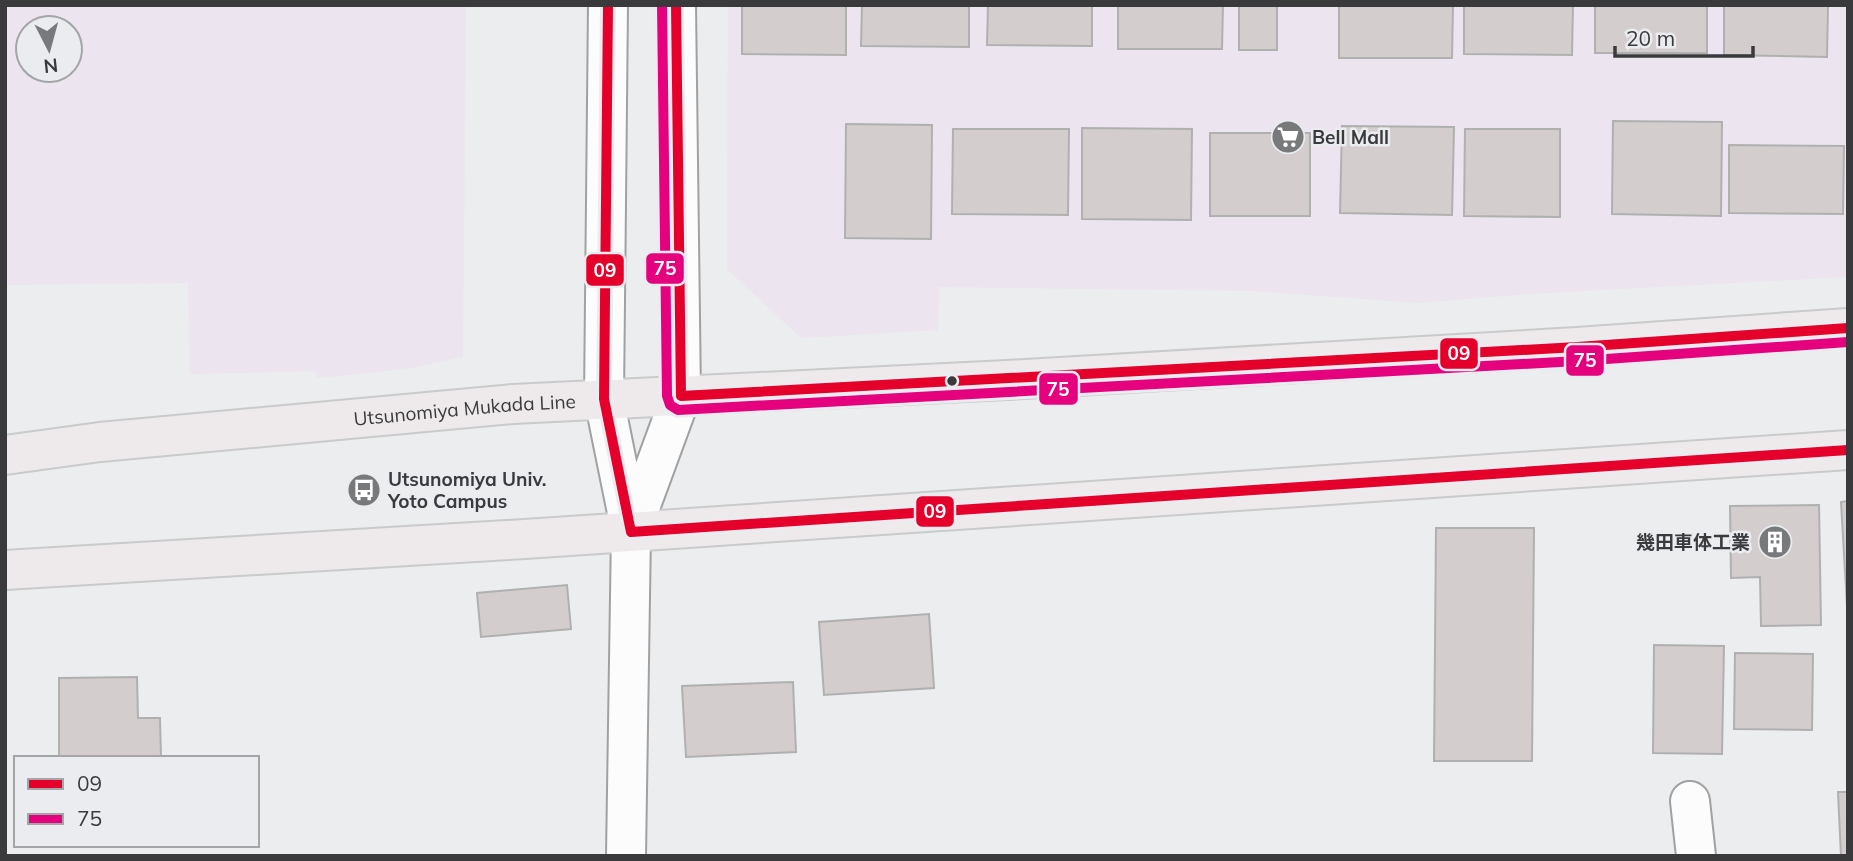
<svg xmlns="http://www.w3.org/2000/svg" width="1853" height="861" viewBox="0 0 1853 861" font-family="Mulish,'Noto Sans JP',sans-serif">
  <style>
    .commercial { fill: #ece4ee; fill-rule: evenodd }
    .building { fill: #d4cdcd; stroke: #b0b0b1; stroke-width: 2 }
    .lines { fill: none; stroke-linecap: round; stroke-linejoin: round }
    .minor-casing { stroke: #a0a1a2; stroke-width: 42 }
    .major-casing { stroke: #c9cacb; stroke-width: 42 }
    .minor { stroke: #fcfcfd; stroke-width: 38 }
    .major { stroke: #eeeaeb; stroke-width: 38 }
    .bus-1-casing { stroke: #eaecf0; stroke-width: 16 }
    .bus-2-casing { stroke: #eaecf0; stroke-width: 16 }
    .bus-1 { stroke: #e4002b; stroke-width: 10 }
    .bus-2 { stroke: #e5007d; stroke-width: 10 }
    .bus-dot { fill: #3a3a3c; stroke: #eaecf0; stroke-width: 2.5 }
    .labels { text-anchor: middle; dominant-baseline: central; stroke-width: 5; stroke-linejoin: round; paint-order: stroke }
    .poi-label { font-size: 19px; font-weight: bold; fill: #3a3a3c; stroke: #eaecf0; text-anchor: start }
    .street-label { font-size: 19px; fill: #3a3a3c; stroke: #eaecf0 }
    .line-badge { stroke: #eaecf0; stroke-width: 2.5 }
    .badge-label { font-size: 19px; text-anchor: middle; font-weight: bold; fill: #fff }
  </style>
  <rect width="100%" height="100%" fill="#ebedef"/>
  <!-- commercial -->
  <path class="commercial" d="M 5,5 L 466,5 L 463,357 L 406,369 L 317,378 L 316,371 L 190,374 L 188,283 L 5,285 ZM 28,28 L 70,28 L 70,70 L 28,70 Z
    M 728,5 L 1848,5 L 1848,277 L 1528,294 L 1417,303 L 1252,291 L 939,287 L 938,330 L 801,338 L 727,269 Z"/>
  <!-- building -->
  <path class="building" d="M 742,5 L 846,5 L 846,55 L 742,54 Z
    M 862,5 L 969,5 L 969,47 L 861,46 Z
    M 988,5 L 1092,5 L 1092,46 L 987,45 Z
    M 1118,5 L 1223,5 L 1222,49 L 1118,49 Z
    M 1239,5 L 1277,5 L 1277,50 L 1239,50 Z
    M 1339,5 L 1453,5 L 1452,58 L 1339,58 Z
    M 1464,5 L 1573,5 L 1572,55 L 1464,54 Z
    M 1595,5 L 1707,5 L 1707,53 L 1595,53 Z
    M 1724,5 L 1828,5 L 1827,57 L 1724,55 Z
    M 1613,121 L 1722,122 L 1721,216 L 1612,214 Z
    M 846,124 L 932,125 L 931,239 L 845,238 Z
    M 1342,126 L 1454,127 L 1452,215 L 1340,213 Z
    M 1082,128 L 1192,129 L 1191,220 L 1082,219 Z
    M 953,129 L 1069,129 L 1068,215 L 952,214 Z
    M 1465,129 L 1560,129 L 1560,217 L 1464,216 Z
    M 1210,133 L 1310,133 L 1310,216 L 1210,216 Z
    M 1729,145 L 1844,146 L 1843,214 L 1729,213 Z
    M 1848,501 L 1848,624 L 1841,502 Z
    M 1819,505 L 1821,625 L 1761,626 L 1760,577 L 1731,578 L 1730,506 Z
    M 1436,528 L 1534,528 L 1532,761 L 1434,761 Z
    M 567,585 L 571,629 L 481,637 L 477,593 Z
    M 929,614 L 934,688 L 824,695 L 819,622 Z
    M 1654,645 L 1724,646 L 1722,754 L 1653,753 Z
    M 1735,653 L 1813,654 L 1812,730 L 1734,729 Z
    M 137,677 L 138,718 L 160,718 L 161,758 L 59,758 L 59,678 Z
    M 793,682 L 796,752 L 686,757 L 682,686 Z
    M 1838,792 L 1848,792 L 1848,856 L 1841,856 Z"/>
  <g class="lines">
    <defs>
      <path id="minor" d="M 608,5 L 604,399 L 631,532 L 626,856
        M 631,532 L 681,396 L 676,5
        M 1690,801 L 1696,856"/>
      <g id="major">
        <path id="s1" d="M 5,455 L 100,442 L 513,404 L 1007,380 L 1577,347 L 1848,328"/>
        <path d="M 5,570 L 525,539 L 1848,450"/>
      </g>
    </defs>
    <!-- minor casing -->
    <use href="#minor" class="minor-casing"/>
    <!-- major casing -->
    <use href="#major" class="major-casing"/>
    <!-- minor -->
    <use href="#minor" class="minor"/>
    <!-- major -->
    <use href="#major" class="major"/>
    <defs>
      <path id="bus-1" d="M 608,5 L 604,399 L 631,532
        M 676,5 L 681,396 L 1577,347 L 1848,328
        M 631,532 L 1848,450"/>
      <path id="bus-2" d="M 662,5 L 667,396 L 670,405 L 678,410 L 1578,361 L 1848,342"/>
    </defs>
    <!-- bus-1 casing -->
    <use href="#bus-1" class="bus-1-casing"/>
    <!-- bus-2 casing -->
    <use href="#bus-2" class="bus-2-casing"/>
    <!-- bus-1 -->
    <use href="#bus-1" class="bus-1"/>
    <!-- bus-2 -->
    <use href="#bus-2" class="bus-2"/>
  </g>
  <!-- icons -->
  <defs>
    <symbol id="supermarket-disc" viewBox="-11 -11 22 22"><circle r="9.5" fill="#78797b" stroke="#eaecf0"/><path d="M-6-5.5h2.5l.6 2H6L4.5 2H-2.5L-4.4-4H-6ZM-1.5 3.2a1.3 1.3 0 1 0 .1 0ZM3 3.2a1.3 1.3 0 1 0 .1 0Z" fill="#fff"/></symbol>
    <symbol id="bus-disc" viewBox="-11 -11 22 22"><circle r="9.5" fill="#78797b" stroke="#eaecf0"/><path d="M-5-6H5V4H4V6H2V4H-2V6H-4V4H-5ZM-3.5-4V0h7V-4ZM-3.5 1.2v1.5H-2V1.2ZM2 1.2v1.5H3.5V1.2Z" fill="#fff"/></symbol>
    <symbol id="building-disc" viewBox="-11 -11 22 22"><circle r="9.5" fill="#78797b" stroke="#eaecf0"/><path d="M-4-6H4V6H1V3H-1V6H-4ZM-2.5-4.3h1.7v1.8h-1.7ZM.8-4.3h1.7v1.8H.8ZM-2.5-1h1.7V.8h-1.7ZM.8-1h1.7V.8H.8Z" fill="#fff"/></symbol>
  </defs>
  <g fill-rule="evenodd">
    <use href="#supermarket-disc" x="1269" y="118" width="38" height="38"/>
    <use href="#bus-disc" x="345" y="471" width="38" height="38"/>
    <use href="#building-disc" x="1756" y="523" width="38" height="38"/>
  </g>
  <!-- markers -->
  <circle class="bus-dot" cx="952" cy="381" r="6"/>
  <g class="labels">
    <!-- poi labels -->
    <g class="poi-label">
      <text x="1312" y="137">Bell Mall</text>
      <text x="388" y="479">Utsunomiya Univ.<tspan x="388" dy="22">Yoto Campus</tspan></text>
      <text x="1750" y="542" text-anchor="end">幾田車体工業</text>
    </g>
    <!-- street labels -->
    <g class="street-label">
      <text stroke="none"><textPath href="#s1" startOffset="462">Utsunomiya Mukada Line</textPath></text>
    </g>
  </g>
  <g class="line-badge">
    <rect x="645" y="252" width="40" height="33" rx="7" fill="#e5007d"/>
    <rect x="585" y="253" width="40" height="34" rx="7" fill="#e4002b"/>
    <rect x="1439" y="337" width="40" height="33" rx="7" fill="#e4002b"/>
    <rect x="1565" y="344" width="40" height="33" rx="7" fill="#e5007d"/>
    <rect x="1038" y="372" width="41" height="34" rx="7" fill="#e5007d"/>
    <rect x="915" y="495" width="40" height="33" rx="7" fill="#e4002b"/>
  </g>
  <g class="badge-label">
    <text x="665" y="275">75</text>
    <text x="605" y="277">09</text>
    <text x="1459" y="360">09</text>
    <text x="1585" y="367">75</text>
    <text x="1058" y="396">75</text>
    <text x="935" y="518">09</text>
  </g>
  <!-- border -->
  <rect width="1853" height="861" fill="none" stroke="#3a3a3c" stroke-width="14"/>
  <!-- legend -->
  <rect x="14" y="756" width="245" height="91" fill="#eaecf0" stroke="#a4a5a8" stroke-width="2"/>
  <rect x="28" y="779" width="35" height="10" fill="#e4002b" stroke="#a4a5a8" stroke-width="2"/>
  <text x="77" y="791" font-size="21" fill="#3a3a3c">09</text>
  <rect x="28" y="814" width="35" height="10" fill="#e5007d" stroke="#a4a5a8" stroke-width="2"/>
  <text x="77" y="826" font-size="21" fill="#3a3a3c">75</text>
  <!-- north arrow -->
  <g transform="translate(49 49) rotate(174)"><circle r="33" fill="#eaecf0" stroke="#a4a5a8" stroke-width="2"/>
  <path d="M0-5L12 26L0 18L-12 26Z" fill="#78797b"/>
  <text y="-10" font-size="19" font-weight="bold" text-anchor="middle" fill="#3a3a3c">N</text>
  </g>
  <!-- scale -->
  <path d="M1615 46v10h138v-10" fill="none" stroke="#3a3a3c" stroke-width="3.5"/>
  <text x="1626" y="46" font-size="21" fill="#3a3a3c" stroke="#eaecf0" stroke-width="5" paint-order="stroke">20 m</text>
</svg>
